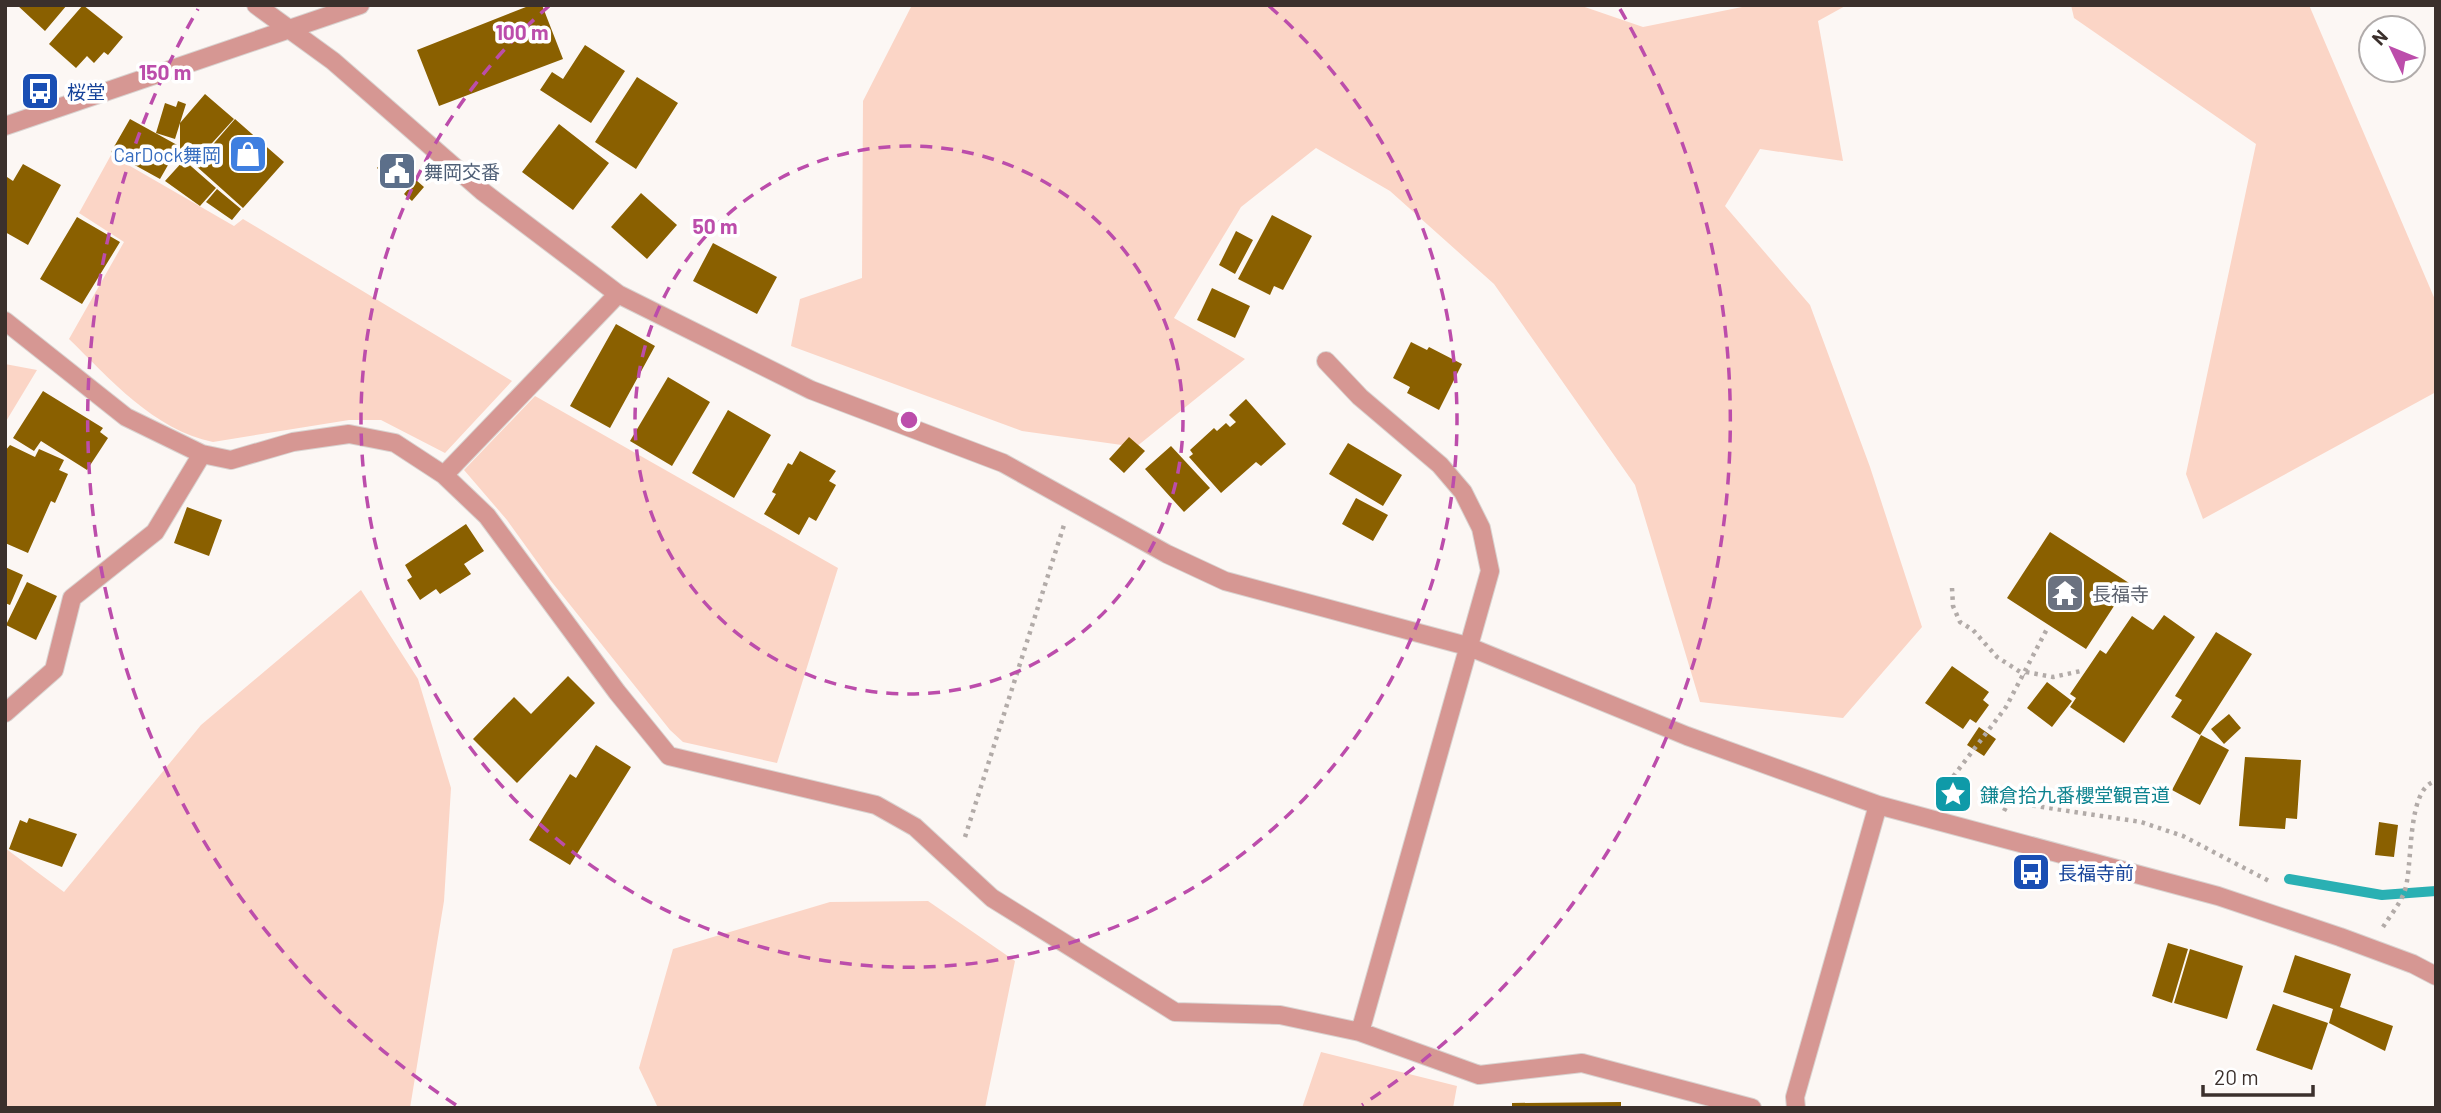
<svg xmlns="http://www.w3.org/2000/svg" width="2441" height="1113" viewBox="0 0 2441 1113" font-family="Barlow,'Noto Sans JP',sans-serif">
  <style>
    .green { fill: #fbd5c6 }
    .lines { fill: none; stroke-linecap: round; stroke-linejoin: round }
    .stream { stroke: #2ab0b3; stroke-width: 10 }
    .building { fill: #8a6000 }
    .minor-casing { stroke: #d9d3d0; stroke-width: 20 }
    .path { stroke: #b2aba8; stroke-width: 4.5; stroke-dasharray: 3.5 5; stroke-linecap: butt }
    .minor { stroke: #d69793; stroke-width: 18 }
    .ring { fill: none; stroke: #bc4dab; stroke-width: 3.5; stroke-dasharray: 12 9 }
    .labels { text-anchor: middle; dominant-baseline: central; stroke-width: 7; stroke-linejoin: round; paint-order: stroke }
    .transit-label { font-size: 19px; fill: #164399; stroke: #fff; text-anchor: start }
    .shop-label { font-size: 19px; fill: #366cbe; stroke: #fff; text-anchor: end }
    .service-label { font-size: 19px; fill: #4e5e75; stroke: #fff; text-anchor: start }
    .worship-label { font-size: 19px; fill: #5b616d; stroke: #fff; text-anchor: start }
    .culture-label { font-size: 19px; fill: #0d838f; stroke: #fff; text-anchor: start }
    .centre { fill: #bc4dab; stroke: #fff; stroke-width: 3.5 }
    .ring-label { font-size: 21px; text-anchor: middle; font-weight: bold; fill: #bc4dab; stroke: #fff; stroke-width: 7; stroke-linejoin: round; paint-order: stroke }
  </style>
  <rect width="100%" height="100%" fill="#fcf7f4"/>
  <!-- green -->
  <path class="green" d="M 912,5 L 1579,5 L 1643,27 L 1752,5 L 1847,5 L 1818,21 L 1843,161 L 1760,149 L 1725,206 L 1810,305 L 1870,467 L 1922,627 L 1843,718 L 1700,702 L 1635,485 L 1494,284 L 1390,191 L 1316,148 L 1241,207 L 1174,318 L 1245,359 L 1136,447 L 1022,431 L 791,346 L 800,299 L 862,278 L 863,101 Z
    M 2071,5 L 2309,5 L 2436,302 L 2436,392 L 2203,519 L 2186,474 L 2256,144 L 2074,18 Z
    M 111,155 L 234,226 L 243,219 L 512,381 L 445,453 L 381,420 L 349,420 L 213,442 C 154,430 110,379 69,339 L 124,242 L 79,213 Z
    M 5,364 L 37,370 L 5,423 Z
    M 535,396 L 838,568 L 777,763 L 683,742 L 670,730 L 551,581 L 507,520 L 464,470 Z
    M 361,590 L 418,679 L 451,788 L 444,901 L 410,1108 L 5,1108 L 5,848 L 64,892 L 201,725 Z
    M 928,901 L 1015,961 L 985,1108 L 658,1108 L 639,1068 L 673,949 L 830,902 Z
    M 1321,1052 L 1457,1086 L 1453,1108 L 1302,1108 Z"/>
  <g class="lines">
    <!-- stream -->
    <path class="stream" d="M 2289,879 L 2382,895 L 2436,891"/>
  </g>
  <!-- building -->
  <path class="building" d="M 17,5 L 67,5 L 45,31 Z
    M 83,5 L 123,37 L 108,55 L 104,52 L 94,63 L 87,56 L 76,68 L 49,44 Z
    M 531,5 L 542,5 L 563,59 L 439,106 L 417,50 Z
    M 585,45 L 625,71 L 591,123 L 540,90 L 552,72 L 563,79 Z
    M 637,77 L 678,103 L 636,169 L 595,142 Z
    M 205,94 L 234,119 L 193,164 L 180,153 L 180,123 Z
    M 178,101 L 186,104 L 175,139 L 156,133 L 165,103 L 176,107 Z
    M 130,119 L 179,146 L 160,179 L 111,152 Z
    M 235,119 L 284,162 L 243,208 L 195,165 Z
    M 559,124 L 609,163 L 573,210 L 522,172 Z
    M 391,152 L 416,174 L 402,190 L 377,168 Z
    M 184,160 L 216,188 L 200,206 L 165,181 Z
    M 23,164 L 61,185 L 28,245 L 5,232 L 5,181 L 7,177 L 13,181 Z
    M 416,180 L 424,187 L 412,201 L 404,194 Z
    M 217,189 L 241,209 L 232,220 L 206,202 Z
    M 641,193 L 677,225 L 647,259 L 611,227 Z
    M 1272,215 L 1312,236 L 1283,290 L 1274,286 L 1270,295 L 1238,279 Z
    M 77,217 L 120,242 L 82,304 L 40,279 Z
    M 1236,231 L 1253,240 L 1235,274 L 1219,265 Z
    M 713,243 L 777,277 L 757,314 L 693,281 Z
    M 1212,288 L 1250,306 L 1235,338 L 1197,320 Z
    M 616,324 L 655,346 L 610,428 L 570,406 Z
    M 1411,342 L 1427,350 L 1429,347 L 1462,364 L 1439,410 L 1407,393 L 1410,387 L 1393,378 Z
    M 668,377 L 710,402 L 672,466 L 630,441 Z
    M 43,391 L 103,428 L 100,432 L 108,438 L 87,470 L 41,441 L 34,451 L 13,438 Z
    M 1246,399 L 1286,444 L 1261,466 L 1256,462 L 1221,493 L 1189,457 L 1193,454 L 1190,450 L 1214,428 L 1217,431 L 1226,423 L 1230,427 L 1236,422 L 1229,415 Z
    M 728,410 L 771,435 L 734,498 L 692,473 Z
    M 1129,437 L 1145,451 L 1124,473 L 1109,459 Z
    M 1348,443 L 1402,475 L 1383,506 L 1329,474 Z
    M 10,445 L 35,457 L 39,449 L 64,460 L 59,470 L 68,474 L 55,503 L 51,501 L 28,553 L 5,543 L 5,451 Z
    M 1171,446 L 1210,488 L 1184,512 L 1145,469 Z
    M 800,451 L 836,471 L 829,481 L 836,485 L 816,521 L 809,517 L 799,535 L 764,514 L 776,494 L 772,492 L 788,463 L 792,465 Z
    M 1356,498 L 1388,515 L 1373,541 L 1342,524 Z
    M 187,507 L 222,520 L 209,556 L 174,543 Z
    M 466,524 L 484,551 L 464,564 L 471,574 L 440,594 L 436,589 L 420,600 L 407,580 L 412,577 L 405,565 Z
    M 2050,532 L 2129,583 L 2086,649 L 2007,598 Z
    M 5,567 L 23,575 L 10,605 L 5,603 Z
    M 27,582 L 57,596 L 36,640 L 6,625 Z
    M 2164,615 L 2195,637 L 2124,743 L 2070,707 L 2076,698 L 2070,694 L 2100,650 L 2106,654 L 2132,616 L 2153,630 Z
    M 2216,632 L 2252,654 L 2200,735 L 2171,717 L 2182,700 L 2175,696 Z
    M 1952,666 L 1989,692 L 1983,700 L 1989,705 L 1976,723 L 1970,719 L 1963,729 L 1925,703 Z
    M 568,676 L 595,703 L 517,783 L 473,739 L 514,697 L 531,714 Z
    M 2047,682 L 2072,701 L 2052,727 L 2027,708 Z
    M 2229,714 L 2241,728 L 2224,744 L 2211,729 Z
    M 1979,727 L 1996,739 L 1984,756 L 1967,745 Z
    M 2201,735 L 2229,750 L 2200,805 L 2172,790 Z
    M 596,745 L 631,767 L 570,865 L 529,840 L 570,774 L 576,778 Z
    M 2245,757 L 2301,760 L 2297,819 L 2286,818 L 2285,829 L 2239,826 Z
    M 29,818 L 77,834 L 62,867 L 9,849 L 20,820 L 27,823 Z
    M 2379,822 L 2398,825 L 2394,857 L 2375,855 Z
    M 2168,943 L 2188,949 L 2172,1003 L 2152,996 Z
    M 2190,949 L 2243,966 L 2227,1019 L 2174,1003 Z
    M 2295,955 L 2351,974 L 2340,1007 L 2393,1026 L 2385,1051 L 2329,1023 L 2333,1009 L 2283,992 Z
    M 2273,1004 L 2328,1023 L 2312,1070 L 2256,1050 Z
    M 1621,1102 L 1621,1108 L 1512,1108 L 1512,1103 Z"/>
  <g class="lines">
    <defs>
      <path id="minor" d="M 256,5 L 333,61 L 482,191 L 618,294 L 811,390 L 1003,463 L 1167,554 L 1225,581 L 1467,646 L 1687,736 L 1878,805 L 2218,896 L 2340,937 L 2413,964 L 2436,976
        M 5,126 L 360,5
        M 5,321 L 126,417 L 202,454 L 231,460 L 293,442 L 349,434 L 395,443 L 444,475 L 487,516 L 617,692 L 669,756 L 876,805 L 915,827 L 992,898 L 1175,1012 L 1280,1015 L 1360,1032 L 1479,1075 L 1582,1063 L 1752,1108
        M 1326,361 L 1360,397 L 1440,465 L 1463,492 L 1481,528 L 1490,571 L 1360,1032
        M 444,475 L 618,294
        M 5,713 L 54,670 L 72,598 L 155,532 L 202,454
        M 1796,1108 L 1795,1097 L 1878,805"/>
    </defs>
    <!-- minor casing -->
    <use href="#minor" class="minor-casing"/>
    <!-- path -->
    <path class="path" d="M 1952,588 L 1953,606 L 1960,622 L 1973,630 L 1997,657 L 2025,675
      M 2026,672 L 2053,677 L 2081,671
      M 1943,790 L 2006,707 L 2048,627
      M 2004,811 L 2009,802 L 2141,822 L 2183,836 L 2269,881
      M 965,837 L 1064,525
      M 2383,927 C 2390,916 2399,905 2404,893 C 2414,868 2405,788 2436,781"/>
    <!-- minor -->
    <use href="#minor" class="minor"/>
  </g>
  <!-- distance rings -->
  <g class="ring">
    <circle cx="909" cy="420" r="274"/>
    <path d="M1269 6A548 548 0 1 1 549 6"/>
    <path d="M456 1105A821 821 0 0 1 198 9M1620 9A821 821 0 0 1 1362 1105"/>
  </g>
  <!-- icons -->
  <defs>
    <symbol id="bus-square" viewBox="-11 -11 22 22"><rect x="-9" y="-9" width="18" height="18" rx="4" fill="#1a4fb4" stroke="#fff"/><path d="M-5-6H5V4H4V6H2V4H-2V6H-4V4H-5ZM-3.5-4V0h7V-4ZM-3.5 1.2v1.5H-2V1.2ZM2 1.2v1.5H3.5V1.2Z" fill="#fff"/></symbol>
    <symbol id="shop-square" viewBox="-11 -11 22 22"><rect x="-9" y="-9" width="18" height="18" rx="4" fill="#3f7fe0" stroke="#fff"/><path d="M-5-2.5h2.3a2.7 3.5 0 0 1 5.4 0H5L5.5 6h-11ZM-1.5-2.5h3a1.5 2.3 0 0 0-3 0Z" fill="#fff"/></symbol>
    <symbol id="civic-square" viewBox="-11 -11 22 22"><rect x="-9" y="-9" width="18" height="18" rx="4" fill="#5c6f8a" stroke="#fff"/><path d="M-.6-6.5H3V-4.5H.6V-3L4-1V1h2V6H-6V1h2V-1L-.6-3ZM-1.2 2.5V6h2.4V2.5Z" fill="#fff"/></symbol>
    <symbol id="temple-square" viewBox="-11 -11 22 22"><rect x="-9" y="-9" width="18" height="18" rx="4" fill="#6b7280" stroke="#fff"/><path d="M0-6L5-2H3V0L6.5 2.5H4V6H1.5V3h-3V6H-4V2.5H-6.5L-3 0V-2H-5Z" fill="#fff"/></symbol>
    <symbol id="sight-square" viewBox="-11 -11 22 22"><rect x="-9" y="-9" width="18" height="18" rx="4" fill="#0f9aa8" stroke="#fff"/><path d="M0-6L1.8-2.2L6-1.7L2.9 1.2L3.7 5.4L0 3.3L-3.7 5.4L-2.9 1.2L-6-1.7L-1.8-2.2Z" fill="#fff"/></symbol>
  </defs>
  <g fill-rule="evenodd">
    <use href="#bus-square" x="18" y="69" width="44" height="44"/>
    <use href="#shop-square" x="226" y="132" width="44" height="44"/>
    <use href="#civic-square" x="375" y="149" width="44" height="44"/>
    <use href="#temple-square" x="2043" y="571" width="44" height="44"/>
    <use href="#sight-square" x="1931" y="772" width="44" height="44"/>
    <use href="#bus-square" x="2009" y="850" width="44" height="44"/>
  </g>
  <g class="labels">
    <!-- transit labels -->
    <g class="transit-label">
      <text x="67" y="91">桜堂</text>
      <text x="2058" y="872">長福寺前</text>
    </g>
    <!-- shop labels -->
    <g class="shop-label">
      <text x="221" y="154">CarDock舞岡</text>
    </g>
    <!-- service labels -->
    <g class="service-label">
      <text x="424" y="171">舞岡交番</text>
    </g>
    <!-- worship labels -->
    <g class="worship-label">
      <text x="2092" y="593">長福寺</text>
    </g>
    <!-- culture labels -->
    <g class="culture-label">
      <text x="1980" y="794">鎌倉拾九番櫻堂観音道</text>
    </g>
  </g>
  <circle cx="909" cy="420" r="10" class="centre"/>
  <g class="ring-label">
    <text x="522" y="40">100 m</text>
    <text x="165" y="80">150 m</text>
    <text x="715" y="234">50 m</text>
  </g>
  <!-- border -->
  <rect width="2441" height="1113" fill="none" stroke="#3b302c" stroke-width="14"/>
  <!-- north arrow -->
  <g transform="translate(2392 49) rotate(313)"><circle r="33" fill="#ffffff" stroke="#b1acab" stroke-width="2"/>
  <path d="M0-5L12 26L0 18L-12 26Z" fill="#bc4dab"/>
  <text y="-10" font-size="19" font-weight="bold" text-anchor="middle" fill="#3b302c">N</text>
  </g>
  <!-- scale -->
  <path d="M2203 1085v10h110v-10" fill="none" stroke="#3b302c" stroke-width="3.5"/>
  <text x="2214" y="1085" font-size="21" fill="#3b302c" stroke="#ffffff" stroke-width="5" paint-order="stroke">20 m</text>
</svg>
